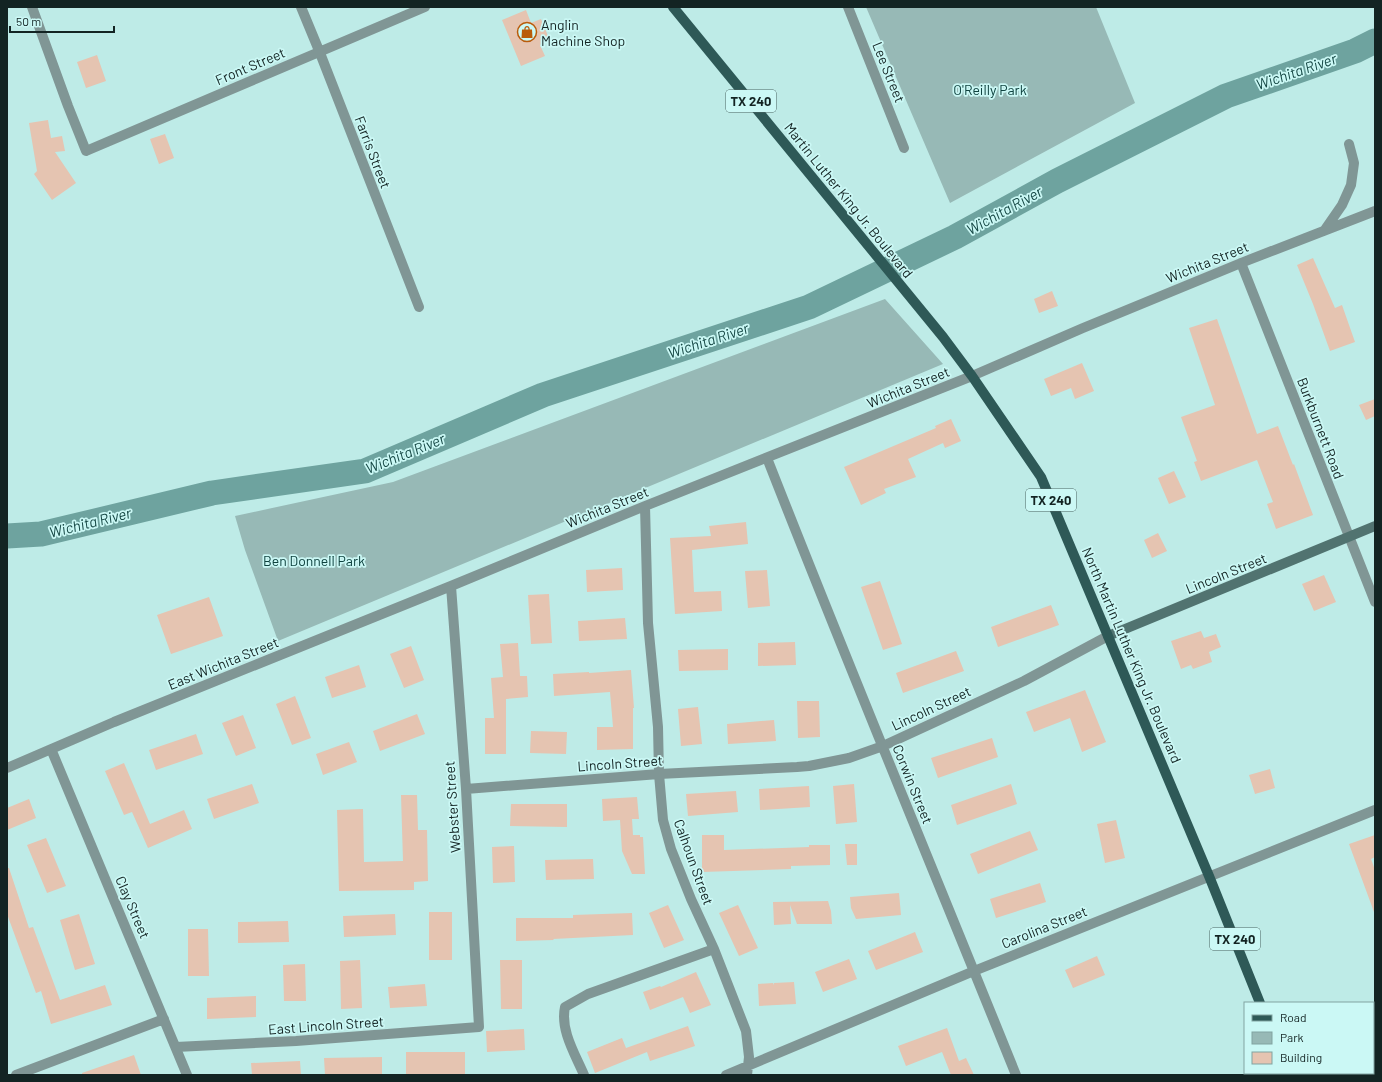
<svg xmlns="http://www.w3.org/2000/svg" width="1382" height="1082" viewBox="0 0 1382 1082" font-family="Barlow,sans-serif">
  <style>
    .green { fill: #97b9b6 }
    .lines { fill: none; stroke-linecap: round; stroke-linejoin: round }
    .river { stroke: #6ea39f; stroke-width: 25 }
    .building { fill: #e5c4b1 }
    .minor { stroke: #809695; stroke-width: 10 }
    .secondary { stroke: #517370; stroke-width: 10 }
    .primary { stroke: #2e5957; stroke-width: 10 }
    .labels { text-anchor: middle; dominant-baseline: central; stroke-width: 3.5; stroke-linejoin: round; paint-order: stroke }
    .shield { fill: #cbf8f5; stroke: #4a6462; stroke-width: 1 }
    .shield-label { font-size: 13px; font-weight: bold; fill: #132423 }
    .poi-label { font-size: 14px; fill: #132423; stroke: #cbf8f5; text-anchor: start }
    .street-label { font-size: 14px; fill: #132423; stroke: #cbf8f5 }
    .park-label { font-size: 14px; fill: #0e413e; stroke: #cbf8f5 }
    .water-label { font-size: 15px; font-style: italic; fill: #164845; stroke: #cbf8f5 }
  </style>
  <rect width="100%" height="100%" fill="#beebe7"/>
  <!-- green -->
  <path class="green" d="M 866,7 L 1096,7 L 1135,103 L 950,203 Z
    M 885,299 L 943,364 L 278,641 L 245,550 L 235,516 L 393,482 Z"/>
  <g class="lines">
    <!-- river -->
    <path class="river" d="M 7,536 L 41,534 L 212,493 L 365,471 L 543,395 L 809,307 L 955,237 L 1057,181 L 1226,96 L 1355,51 L 1375,41"/>
  </g>
  <!-- building -->
  <path class="building" d="M 526,10 L 531,23 L 541,19 L 550,41 L 540,45 L 545,56 L 521,66 L 502,20 Z
    M 97,55 L 106,81 L 86,88 L 77,62 Z
    M 48,120 L 51,138 L 62,136 L 65,151 L 55,152 L 76,183 L 52,200 L 34,174 L 37,171 L 29,123 Z
    M 165,134 L 174,158 L 159,164 L 150,139 Z
    M 1313,258 L 1335,308 L 1342,305 L 1355,342 L 1330,351 L 1313,304 L 1297,265 Z
    M 1052,291 L 1058,306 L 1039,313 L 1034,299 Z
    M 1217,319 L 1257,434 L 1278,426 L 1293,465 L 1294,464 L 1313,515 L 1276,529 L 1267,504 L 1273,502 L 1257,460 L 1201,481 L 1194,462 L 1197,461 L 1181,417 L 1215,405 L 1189,328 Z
    M 1082,363 L 1094,391 L 1075,399 L 1071,388 L 1051,396 L 1044,379 Z
    M 1375,399 L 1375,416 L 1366,420 L 1359,405 Z
    M 951,419 L 961,441 L 945,448 L 943,443 L 908,459 L 916,477 L 884,489 L 886,493 L 861,505 L 844,467 L 936,428 L 935,426 Z
    M 1174,471 L 1186,497 L 1169,504 L 1158,478 Z
    M 746,522 L 748,544 L 692,550 L 694,592 L 721,591 L 722,611 L 675,614 L 670,538 L 711,536 L 709,526 Z
    M 1158,533 L 1167,551 L 1152,558 L 1144,540 Z
    M 622,568 L 623,590 L 587,592 L 586,570 Z
    M 767,570 L 770,606 L 748,608 L 745,571 Z
    M 1324,575 L 1336,602 L 1314,611 L 1302,584 Z
    M 880,581 L 902,644 L 883,650 L 861,587 Z
    M 549,594 L 552,643 L 531,644 L 528,595 Z
    M 209,597 L 223,636 L 171,654 L 157,615 Z
    M 1051,605 L 1059,625 L 998,647 L 991,627 Z
    M 625,618 L 627,639 L 579,641 L 578,621 Z
    M 1201,631 L 1204,638 L 1216,634 L 1221,647 L 1209,652 L 1212,662 L 1193,669 L 1191,665 L 1181,669 L 1171,641 Z
    M 795,642 L 796,665 L 758,666 L 758,643 Z
    M 518,643 L 520,676 L 527,676 L 528,697 L 506,699 L 506,754 L 485,754 L 485,718 L 494,718 L 491,678 L 503,677 L 500,644 Z
    M 411,646 L 424,680 L 404,688 L 390,654 Z
    M 728,649 L 728,670 L 679,671 L 678,650 Z
    M 956,651 L 964,671 L 903,693 L 896,673 Z
    M 359,665 L 366,687 L 332,698 L 325,677 Z
    M 631,670 L 634,708 L 633,708 L 633,749 L 597,750 L 597,727 L 613,727 L 610,692 L 554,696 L 553,674 L 589,672 L 589,673 Z
    M 1085,690 L 1106,742 L 1082,752 L 1070,718 L 1034,732 L 1026,712 Z
    M 295,696 L 311,738 L 292,745 L 276,704 Z
    M 797,701 L 819,701 L 820,737 L 798,738 Z
    M 698,707 L 702,744 L 681,746 L 678,709 Z
    M 417,714 L 425,734 L 380,751 L 373,731 Z
    M 243,715 L 256,748 L 236,756 L 222,723 Z
    M 774,720 L 776,741 L 728,744 L 727,724 Z
    M 531,731 L 567,732 L 566,754 L 530,753 Z
    M 196,734 L 203,754 L 156,770 L 149,750 Z
    M 992,738 L 998,757 L 938,778 L 931,758 Z
    M 349,742 L 357,762 L 323,775 L 316,754 Z
    M 124,763 L 150,824 L 184,810 L 192,829 L 148,848 L 132,812 L 124,815 L 105,771 Z
    M 1270,769 L 1275,788 L 1255,794 L 1249,775 Z
    M 252,784 L 259,803 L 214,819 L 207,799 Z
    M 854,784 L 857,822 L 836,824 L 833,786 Z
    M 1011,784 L 1017,804 L 957,825 L 951,805 Z
    M 809,786 L 810,807 L 760,810 L 759,789 Z
    M 736,791 L 738,812 L 688,816 L 686,794 Z
    M 401,795 L 417,795 L 418,830 L 427,830 L 428,881 L 414,882 L 414,890 L 339,891 L 337,810 L 363,809 L 364,862 L 403,861 Z
    M 637,797 L 639,819 L 632,819 L 633,835 L 640,835 L 640,837 L 643,837 L 645,874 L 632,874 L 622,851 L 620,820 L 603,821 L 602,799 Z
    M 29,799 L 36,818 L 7,830 L 7,808 Z
    M 511,804 L 567,804 L 567,827 L 510,826 Z
    M 1116,820 L 1125,858 L 1105,863 L 1097,824 Z
    M 1030,831 L 1038,850 L 978,874 L 970,854 Z
    M 702,835 L 724,835 L 724,850 L 809,847 L 809,845 L 830,845 L 830,865 L 791,866 L 791,869 L 702,872 Z
    M 1375,835 L 1375,857 L 1371,859 L 1375,870 L 1375,912 L 1374,912 L 1349,844 Z
    M 46,838 L 66,886 L 47,893 L 27,845 Z
    M 845,844 L 857,844 L 857,865 L 847,865 Z
    M 514,846 L 515,882 L 493,883 L 492,847 Z
    M 593,859 L 594,879 L 546,880 L 545,860 Z
    M 7,868 L 9,868 L 29,928 L 33,927 L 60,1000 L 105,985 L 112,1005 L 51,1024 L 41,991 L 36,993 L 7,914 Z
    M 1040,883 L 1046,902 L 996,918 L 990,899 Z
    M 899,893 L 901,915 L 856,919 L 851,908 L 850,897 Z
    M 828,901 L 831,911 L 832,924 L 797,924 L 790,905 L 791,924 L 774,925 L 773,902 Z
    M 668,905 L 684,940 L 664,948 L 649,913 Z
    M 738,905 L 758,948 L 739,956 L 719,913 Z
    M 429,912 L 452,912 L 452,960 L 429,960 Z
    M 632,913 L 633,935 L 553,939 L 554,940 L 516,941 L 516,918 L 573,918 L 573,915 Z
    M 79,914 L 95,964 L 75,970 L 60,920 Z
    M 395,914 L 396,935 L 344,937 L 343,916 Z
    M 288,921 L 289,942 L 238,943 L 238,922 Z
    M 188,929 L 208,929 L 209,976 L 188,976 Z
    M 915,932 L 923,952 L 876,970 L 868,951 Z
    M 1097,956 L 1105,975 L 1073,988 L 1065,970 Z
    M 849,959 L 857,979 L 823,992 L 815,972 Z
    M 360,960 L 362,1008 L 341,1009 L 340,961 Z
    M 500,960 L 522,960 L 522,1009 L 501,1009 Z
    M 305,964 L 306,1001 L 284,1001 L 283,965 Z
    M 696,972 L 711,1005 L 690,1013 L 683,997 L 650,1010 L 643,992 L 660,986 L 661,987 Z
    M 794,982 L 796,1004 L 759,1006 L 758,984 L 773,983 L 774,985 L 774,983 Z
    M 425,984 L 427,1006 L 390,1008 L 388,987 Z
    M 256,996 L 256,1017 L 207,1019 L 207,998 Z
    M 688,1026 L 695,1046 L 650,1061 L 647,1052 L 595,1073 L 587,1052 L 622,1038 L 626,1048 Z
    M 947,1028 L 959,1061 L 966,1058 L 974,1075 L 951,1075 L 942,1052 L 906,1066 L 898,1046 Z
    M 524,1029 L 525,1050 L 487,1052 L 486,1031 Z
    M 406,1052 L 465,1052 L 465,1074 L 406,1074 Z
    M 134,1055 L 141,1075 L 82,1075 L 82,1073 Z
    M 382,1057 L 382,1075 L 325,1075 L 324,1058 Z
    M 300,1061 L 301,1075 L 252,1075 L 251,1063 Z"/>
  <g class="lines">
    <!-- minor -->
    <path class="minor" d="M 32,7 L 68,106 L 86,151 L 425,7
      M 301,7 L 320,53 L 419,307
      M 848,7 L 904,148
      M 1324,231 L 1342,205 L 1351,185 L 1354,163 L 1349,144
      M 1241,263 L 1375,602
      M 767,458 C 848,665 933,869 1016,1075
      M 645,506 L 648,623 L 658,727 L 659,774 L 663,820 L 671,849 L 691,899 L 714,949 L 746,1031 L 749,1057 L 747,1075
      M 51,749 L 187,1075
      M 7,768 L 114,722 L 451,586 L 645,506 L 972,376 L 1083,328 L 1241,263 L 1375,211
      M 466,789 L 659,774 L 797,767 L 809,766 L 849,758 L 883,746 L 1024,681 L 1108,636
      M 176,1047 L 296,1041 L 479,1027 L 466,789 L 451,586
      M 16,1075 L 164,1019
      M 584,1075 C 575,1054 560,1030 565,1007 L 588,994 L 714,949
      M 726,1075 L 974,971 L 1375,810"/>
    <!-- secondary -->
    <path class="secondary" d="M 1108,636 L 1375,526"/>
    <!-- primary -->
    <path class="primary" d="M 673,7 L 943,337 L 972,376 L 1041,477 L 1209,876 L 1260,1003
      M 1288,1073 L 1289,1075"/>
  </g>
  <!-- icons -->
  <defs>
    <symbol id="shop-ring" viewBox="-11 -11 22 22"><circle r="9.5" fill="#cbf8f5" stroke="#b95b0a" stroke-width="1.5"/><path d="M-5-2.5h2.3a2.7 3.5 0 0 1 5.4 0H5L5.5 6h-11ZM-1.5-2.5h3a1.5 2.3 0 0 0-3 0Z" fill="#b95b0a"/></symbol>
  </defs>
  <g fill-rule="evenodd">
    <use href="#shop-ring" x="516" y="21" width="22" height="22"/>
  </g>
  <g class="labels">
    <!-- shield labels -->
    <g class="shield">
      <rect x="726" y="90" width="50" height="22" rx="3"/>
      <rect x="1026" y="489" width="50" height="22" rx="3"/>
      <rect x="1210" y="928" width="50" height="22" rx="3"/>
    </g>
    <g class="shield-label">
      <text x="751" y="101">TX 240</text>
      <text x="1051" y="500">TX 240</text>
      <text x="1235" y="939">TX 240</text>
    </g>
    <!-- poi labels -->
    <g class="poi-label">
      <text x="541" y="24">Anglin<tspan x="541" dy="16">Machine Shop</tspan></text>
    </g>
    <!-- street labels -->
    <g class="street-label">
      <text transform="translate(250 66) rotate(-23)">Front Street</text>
      <text transform="translate(889 72) rotate(68)">Lee Street</text>
      <text transform="translate(373 152) rotate(69)">Farris Street</text>
      <text transform="translate(849 200) rotate(51)">Martin Luther King Jr. Boulevard</text>
      <text transform="translate(1207 262) rotate(-22)">Wichita Street</text>
      <text transform="translate(908 387) rotate(-22)">Wichita Street</text>
      <text transform="translate(1321 428) rotate(69)">Burkburnett Road</text>
      <text transform="translate(607 507) rotate(-22)">Wichita Street</text>
      <text transform="translate(1226 573) rotate(-22)">Lincoln Street</text>
      <text transform="translate(1132 655) rotate(67)">North Martin Luther King Jr. Boulevard</text>
      <text transform="translate(223 663) rotate(-22)">East Wichita Street</text>
      <text transform="translate(931 708) rotate(-25)">Lincoln Street</text>
      <text transform="translate(620 763) rotate(-4)">Lincoln Street</text>
      <text transform="translate(913 784) rotate(68)">Corwin Street</text>
      <text transform="translate(452 807) rotate(-94)">Webster Street</text>
      <text transform="translate(694 862) rotate(70)">Calhoun Street</text>
      <text transform="translate(133 907) rotate(67)">Clay Street</text>
      <text transform="translate(1044 927) rotate(-22)">Carolina Street</text>
      <text transform="translate(326 1025) rotate(-4)">East Lincoln Street</text>
    </g>
    <!-- park labels -->
    <g class="park-label">
      <text x="990" y="89">O'Reilly Park</text>
      <text x="314" y="560">Ben Donnell Park</text>
    </g>
    <!-- water labels -->
    <g class="water-label">
      <text transform="translate(1296 71) rotate(-19)">Wichita River</text>
      <text transform="translate(1004 210) rotate(-29)">Wichita River</text>
      <text transform="translate(708 340) rotate(-18)">Wichita River</text>
      <text transform="translate(405 453) rotate(-22)">Wichita River</text>
      <text transform="translate(90 522) rotate(-14)">Wichita River</text>
    </g>
  </g>
  <!-- border -->
  <rect width="1382" height="1082" fill="none" stroke="#132423" stroke-width="16"/>
  <!-- legend -->
  <rect x="1244" y="1002" width="130" height="72" fill="#cbf8f5" stroke="#81a3a1"/>
  <rect x="1252" y="1015" width="20" height="6" fill="#2e5957" stroke="#81a3a1"/>
  <text x="1280" y="1022" font-size="12" fill="#132423">Road</text>
  <rect x="1252" y="1032" width="20" height="12" fill="#97b9b6" stroke="#81a3a1"/>
  <text x="1280" y="1042" font-size="12" fill="#132423">Park</text>
  <rect x="1252" y="1052" width="20" height="12" fill="#e5c4b1" stroke="#81a3a1"/>
  <text x="1280" y="1062" font-size="12" fill="#132423">Building</text>
  <!-- scale -->
  <path d="M10 26v6h104v-6" fill="none" stroke="#132423" stroke-width="2"/>
  <text x="16" y="26" font-size="12" fill="#132423" stroke="#cbf8f5" stroke-width="3" paint-order="stroke">50 m</text>
</svg>
